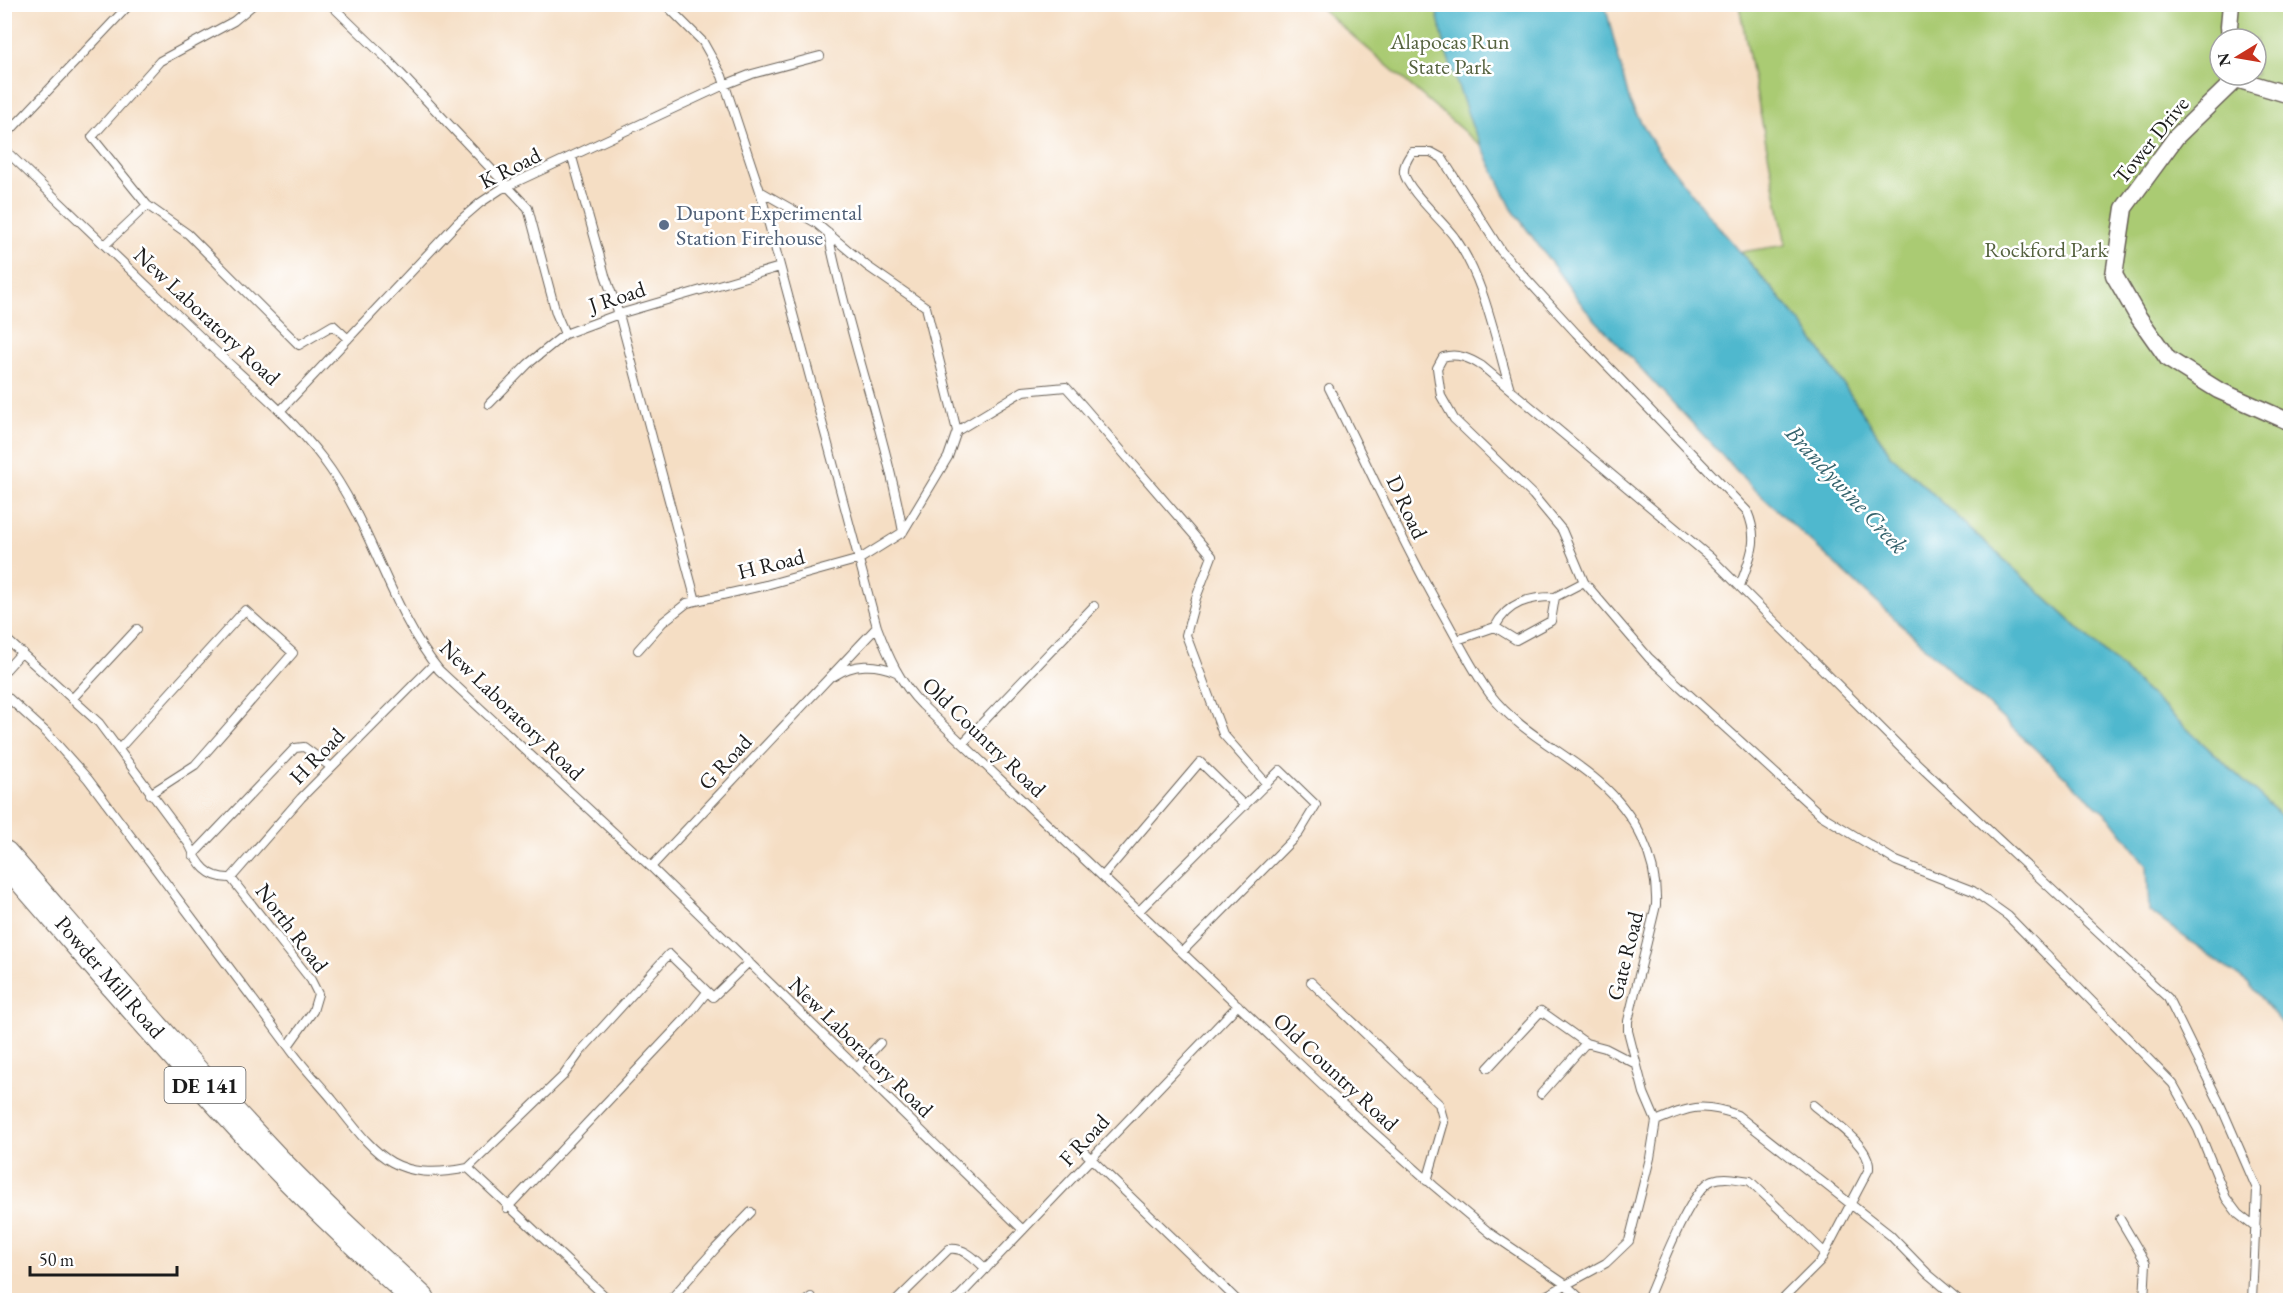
<svg xmlns="http://www.w3.org/2000/svg" width="2295" height="1305" viewBox="0 0 2295 1305" font-family="'EB Garamond',serif">
  <style>
    .green { fill: #aacb73; stroke: #637448; stroke-width: 1.5; fill-rule: evenodd }
    .water { fill: #50b8ce; stroke: #366a75; stroke-width: 1.5 }
    .lines { fill: none; stroke-linecap: round; stroke-linejoin: round }
    .lane-casing { stroke: #686057; stroke-width: 10 }
    .street-casing { stroke: #686057; stroke-width: 19 }
    .highway-casing { stroke: #686057; stroke-width: 32 }
    .lane { stroke: #fff; stroke-width: 8 }
    .street { stroke: #fff; stroke-width: 16 }
    .highway { stroke: #fff; stroke-width: 30 }
    .service-dot { fill: #5c6f8a; stroke: #fff; stroke-width: 2 }
    .labels { text-anchor: middle; dominant-baseline: central; stroke-width: 5; stroke-linejoin: round; paint-order: stroke }
    .shield { fill: #fff; stroke: #606060; stroke-width: 1.5 }
    .shield-label { font-size: 21px; font-weight: bold; fill: #1c1c1c }
    .park-label { font-size: 22px; fill: #55623f; stroke: #fff }
    .street-label { font-size: 22px; fill: #1c1c1c; stroke: #fff }
    .service-label { font-size: 22px; fill: #4e5e75; stroke: #fff; text-anchor: start }
    .water-label { font-size: 24px; font-style: italic; fill: #33626c; stroke: #fff }
  </style>
  <rect width="100%" height="100%" fill="#fff"/>
  <filter id="ink" filterUnits="userSpaceOnUse"><feTurbulence type="fractalNoise" baseFrequency=".0167" numOctaves="2"/><feDisplacementMap in="SourceGraphic" scale="12" xChannelSelector="R" yChannelSelector="G"/><feConvolveMatrix kernelMatrix="1 2 1 2 8 2 1 2 1" color-interpolation-filters="sRGB"/></filter>
  <filter id="wash" filterUnits="userSpaceOnUse"><feTurbulence type="fractalNoise" baseFrequency=".008" numOctaves="4" result="noise"/><feDisplacementMap in="SourceGraphic" scale="24" xChannelSelector="R" yChannelSelector="G"/><feGaussianBlur stdDeviation="1.35" result="paint"/><feColorMatrix in="noise" values="0 0 0 0 0 0 0 0 0 0 0 0 0 0 0 0 0 1.4 0 .05"/><feComposite in="paint" operator="in"/></filter>
  <g filter="url(#wash)">
    <rect width="100%" height="100%" fill="#f5dec4"/>
    <!-- green -->
    <path class="green" d="M 1317,5 L 1496,5 L 1510,125 L 1482,147 Z
      M 1739,5 L 2290,5 L 2290,824 L 1892,456 L 1803,325 L 1741,252 L 1786,245 ZM 2220,39 L 2256,39 L 2256,75 L 2220,75 Z"/>
    <!-- water -->
    <path class="water" d="M 1435,5 L 1605,5 L 1630,103 L 1656,148 L 1706,212 L 1803,325 L 1892,456 L 2290,824 L 2290,1033 L 2249,984 L 2149,911 L 2147,865 L 2112,820 L 1751,486 L 1585,309 L 1512,209 L 1472,126 L 1447,55 Z"/>
  </g>
  <g filter="url(#ink)">
    <g class="lines">
      <defs>
        <path id="lane" d="M 254,4 L 234,21 L 160,61 L 92,137 L 147,205 L 188,234 L 299,345 L 333,325 L 348,339
          M 330,4 L 388,60 L 528,208 L 556,313 L 565,334
          M 665,4 L 703,42 L 722,76 L 760,191 L 877,627 C 888,656 900,683 922,705 L 1330,1093 L 1434,1186 L 1490,1233 L 1565,1284 L 1582,1300
          M 4,137 L 130,4
          M 4,149 C 72,214 140,279 208,344 C 248,382 290,415 323,459 C 372,523 390,610 439,670 L 651,867 L 1023,1230
          M 572,157 L 605,275 L 619,314 L 696,601
          M 828,233 C 848,334 885,431 903,532
          M 105,245 L 147,205
          M 1329,388 C 1366,461 1399,536 1439,607 C 1456,636 1470,667 1490,694 C 1519,732 1564,751 1599,782 C 1635,813 1658,858 1656,905 L 1628,1021 L 1628,1031 L 1644,1093 L 1656,1121 L 1650,1158 L 1629,1241 L 1606,1263 L 1538,1300
          M 1510,389 C 1496,342 1484,278 1455,238 C 1444,222 1408,191 1404,173 C 1403,165 1408,158 1412,152 L 1431,152 L 1442,158 L 1501,251 L 1576,333 L 1747,511 C 1760,541 1750,557 1740,586
          M 489,404 L 528,364 L 565,334 L 619,314 L 780,267
          M 281,410 L 458,222 L 480,203 L 501,189 L 724,85 L 752,74 L 820,56
          M 957,431 L 1023,391 L 1066,387 L 1083,406 L 1212,556 L 1196,598 L 1186,635 L 1223,734 L 1267,784
          M 1555,597 L 1584,582
          M 4,637 L 99,723 L 189,844 C 198,864 208,879 231,878 L 311,980 L 318,994 L 313,1011 L 288,1046 C 301,1065 317,1081 332,1099 C 375,1153 391,1183 468,1168 L 609,1300
          M 1457,640 L 1495,627 C 1508,602 1529,597 1555,597 L 1551,621 L 1516,640 L 1495,627
          M 638,650 L 663,622 L 687,603 L 766,585 L 860,559 L 903,532 L 948,457 L 957,431 L 926,307 L 867,266 L 816,223 L 760,191
          M 4,672 L 22,652
          M 834,676 C 853,663 876,663 896,672
          M 4,694 L 47,733 L 88,779 L 288,1046
          M 72,699 L 137,629
          M 963,743 L 1094,606
          M 119,749 L 245,610 L 293,653 L 195,765 L 150,794
          M 193,855 L 295,748 L 304,747 L 331,767
          M 651,867 L 877,627
          M 1103,876 L 1200,762 L 1245,806
          M 231,878 L 301,798 L 434,664
          M 1139,911 L 1280,770 L 1316,805 L 1299,833 L 1182,952
          M 1311,982 L 1439,1104 L 1444,1122 L 1427,1181
          M 857,1068 L 880,1043
          M 1488,1068 L 1541,1011 L 1586,1043 L 1605,1048 L 1636,1064
          M 1541,1094 L 1586,1043
          M 1656,1121 C 1689,1107 1702,1102 1737,1115 L 1890,1235 L 1928,1274 L 1959,1300
          M 1075,1143 L 1237,1300
          M 468,1168 L 563,1076 L 581,1051 L 669,954 L 713,997 L 749,962
          M 507,1208 L 687,1017 L 707,992
          M 2120,1219 L 2146,1263 L 2144,1300
          M 670,1300 L 716,1248 L 751,1212
          M 807,1300 L 811,1297
          M 897,1300 L 949,1249 C 965,1247 975,1259 986,1269
          M 956,1300 L 1238,1005
          M 1650,1300 L 1648,1298 C 1659,1273 1690,1189 1713,1180 C 1724,1176 1738,1179 1750,1181 L 1824,1252
          M 1782,1300 L 1820,1262 L 1869,1169 C 1871,1145 1830,1120 1813,1105
          M 2252,1300 L 2257,1189 L 2220,1104 L 2168,998 L 1905,752 L 1710,557 L 1482,366 C 1469,358 1458,353 1443,357 L 1437,368 L 1441,396 L 1454,419 L 1533,495 L 1562,530 L 1584,582 L 1649,658 L 1821,815 L 1896,861 L 1973,891 L 2008,916 L 2173,1084 L 2198,1129 L 2226,1198 L 2238,1214 L 2256,1228"/>
        <path id="street" d="M 2230,39 L 2229,26 L 2231,4
          M 2236,79 L 2176,137 L 2124,208 L 2114,275 L 2137,315 L 2168,359 L 2218,390 L 2290,422
          M 2236,79 L 2290,95"/>
        <path id="highway" d="M 4,856 C 94,959 182,1063 276,1162 C 322,1210 371,1255 420,1300"/>
      </defs>
      <!-- lane casing -->
      <use href="#lane" class="lane-casing"/>
      <!-- street casing -->
      <use href="#street" class="street-casing"/>
      <!-- highway casing -->
      <use href="#highway" class="highway-casing"/>
      <!-- lane -->
      <use href="#lane" class="lane"/>
      <!-- street -->
      <use href="#street" class="street"/>
      <!-- highway -->
      <use href="#highway" class="highway"/>
    </g>
  </g>
  <!-- markers -->
  <circle class="service-dot" cx="664" cy="225" r="6"/>
  <g class="labels">
    <!-- shield labels -->
    <rect class="shield" x="164.5" y="1067" width="81" height="36" rx="4.5"/>
    <g class="shield-label">
      <text x="205" y="1085">DE 141</text>
    </g>
    <!-- park labels -->
    <g class="park-label">
      <text x="1450" y="41">Alapocas Run<tspan x="1450" dy="25">State Park</tspan></text>
      <text x="2046" y="249">Rockford Park</text>
    </g>
    <!-- street labels -->
    <g class="street-label">
      <text transform="translate(2151 140) rotate(-51)">Tower Drive</text>
      <text transform="translate(510 168) rotate(-27)">K Road</text>
      <text transform="translate(617 297) rotate(-18)">J Road</text>
      <text transform="translate(207 316) rotate(43)">New Laboratory Road</text>
      <text transform="translate(1407 507) rotate(65)">D Road</text>
      <text transform="translate(771 564) rotate(-14)">H Road</text>
      <text transform="translate(512 710) rotate(44)">New Laboratory Road</text>
      <text transform="translate(984 737) rotate(44)">Old Country Road</text>
      <text transform="translate(317 756) rotate(-46)">H Road</text>
      <text transform="translate(725 762) rotate(-47)">G Road</text>
      <text transform="translate(292 928) rotate(53)">North Road</text>
      <text transform="translate(1625 956) rotate(-76)">Gate Road</text>
      <text transform="translate(110 977) rotate(49)">Powder Mill Road</text>
      <text transform="translate(861 1047) rotate(44)">New Laboratory Road</text>
      <text transform="translate(1336 1072) rotate(43)">Old Country Road</text>
      <text transform="translate(1084 1140) rotate(-47)">F Road</text>
    </g>
    <!-- service labels -->
    <g class="service-label">
      <text x="676" y="212">Dupont Experimental<tspan x="676" dy="25">Station Firehouse</tspan></text>
    </g>
    <!-- water labels -->
    <g class="water-label">
      <text transform="translate(1847 489) rotate(47)">Brandywine Creek</text>
    </g>
  </g>
  <!-- margin -->
  <rect width="2295" height="1305" fill="none" stroke="#fff" stroke-width="24"/>
  <!-- north arrow -->
  <g transform="translate(2238 57) rotate(259)"><circle r="28" fill="#ffffff" stroke="#a4a4a4" stroke-width="1.5"/>
  <path d="M0-4.5L10 22L0 15L-10 22Z" fill="#c8321e"/>
  <text y="-9" font-size="16" font-weight="bold" text-anchor="middle" fill="#1c1c1c">N</text>
  </g>
  <!-- scale -->
  <path d="M30 1266v9h147v-9" fill="none" stroke="#1c1c1c" stroke-width="3"/>
  <text x="39" y="1266" font-size="18" fill="#1c1c1c" stroke="#ffffff" stroke-width="4.5" paint-order="stroke">50 m</text>
</svg>
